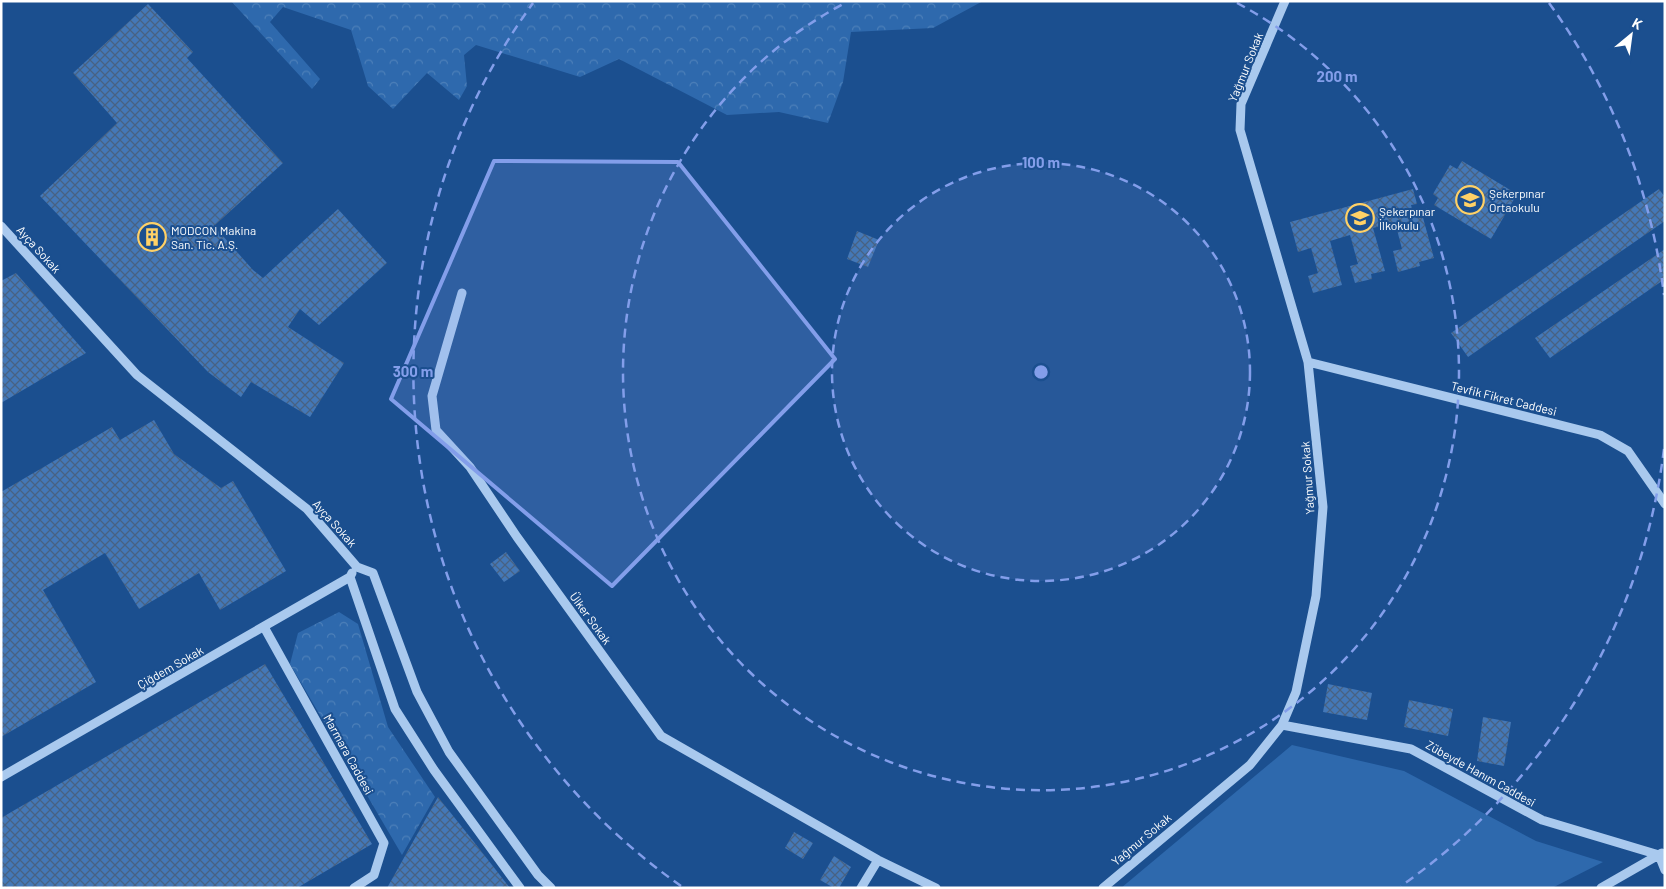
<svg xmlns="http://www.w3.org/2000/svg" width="1666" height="889" viewBox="0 0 1666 889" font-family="Barlow,sans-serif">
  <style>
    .grass { fill: #2e69ad }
    .forest { fill: url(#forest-crowns) }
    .building { fill: url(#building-cross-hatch) }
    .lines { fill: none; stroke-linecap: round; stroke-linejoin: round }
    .minor { stroke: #a9c9ee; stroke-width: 9 }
    .marked { fill: #839eea; fill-opacity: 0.2; stroke: #839eea; stroke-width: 4; stroke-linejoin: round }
    .ring { fill: none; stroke: #839eea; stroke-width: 2.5; stroke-dasharray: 9 6 }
    .labels { text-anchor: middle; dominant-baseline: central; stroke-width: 4; stroke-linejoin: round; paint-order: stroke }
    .street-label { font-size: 12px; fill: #fff; stroke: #1b4f8f }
    .poi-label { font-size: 12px; fill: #fff; stroke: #1b4f8f; text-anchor: start }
    .centre { fill: #839eea; stroke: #1b4f8f; stroke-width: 2.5 }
    .ring-label { font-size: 15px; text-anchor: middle; font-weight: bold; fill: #839eea; stroke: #1b4f8f; stroke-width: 4; stroke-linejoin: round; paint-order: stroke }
  </style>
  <defs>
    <pattern id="forest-crowns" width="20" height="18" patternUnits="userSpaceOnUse" patternTransform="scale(1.25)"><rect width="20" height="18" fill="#2e69ad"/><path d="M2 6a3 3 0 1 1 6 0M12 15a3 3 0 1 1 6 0" fill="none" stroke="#4d80b9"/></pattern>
    <pattern id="building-cross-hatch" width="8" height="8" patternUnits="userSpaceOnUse" patternTransform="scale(1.25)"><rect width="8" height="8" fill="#4478b7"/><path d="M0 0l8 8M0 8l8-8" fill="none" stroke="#486282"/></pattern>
  </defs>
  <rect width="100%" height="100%" fill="#1b4f8f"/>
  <!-- grass -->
  <path class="grass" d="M 1292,745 L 1404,771 L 1536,841 L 1603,862 L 1552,888 L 1121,888 Z"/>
  <!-- forest -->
  <path class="forest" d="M 231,1 L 983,1 L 933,28 L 851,32 L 843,82 L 828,123 L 779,112 L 727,115 L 619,59 L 580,77 L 476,45 L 464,55 L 467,86 L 459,100 L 427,73 L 393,109 L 368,86 L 351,30 L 283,7 L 270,22 L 320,79 L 312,89 Z
    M 339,612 L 358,624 L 388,727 L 435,797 L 402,855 L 290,664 L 298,633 Z"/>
  <!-- building -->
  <path class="building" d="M 148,4 L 193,52 L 187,58 L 283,163 L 214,226 L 253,270 L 263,278 L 338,209 L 387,263 L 319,325 L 300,309 L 288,327 L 344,363 L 310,417 L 251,382 L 241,397 L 208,372 L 40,196 L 117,123 L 73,73 Z
    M 1462,161 L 1517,194 L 1491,239 L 1434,205 L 1438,198 L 1433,194 L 1450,165 L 1457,169 Z
    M 1413,189 L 1417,204 L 1411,205 L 1414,216 L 1422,214 L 1434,258 L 1419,262 L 1420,266 L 1398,272 L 1393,251 L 1402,249 L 1395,222 L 1373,228 L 1385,271 L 1371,274 L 1372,279 L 1355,283 L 1350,266 L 1358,264 L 1350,235 L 1330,241 L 1342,285 L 1313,293 L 1308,276 L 1318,273 L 1311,248 L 1298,252 L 1290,222 Z
    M 1659,189 L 1665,197 L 1665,221 L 1468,357 L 1451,333 Z
    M 857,231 L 879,240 L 868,267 L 847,259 Z
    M 1665,249 L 1665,279 L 1550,358 L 1535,338 Z
    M 16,273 L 86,353 L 1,403 L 1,281 Z
    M 154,420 L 174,454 L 221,488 L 233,481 L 286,571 L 220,610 L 199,573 L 139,609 L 105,553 L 43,590 L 96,682 L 1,737 L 1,492 L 112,427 L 120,440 Z
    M 506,552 L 520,571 L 504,582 L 490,564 Z
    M 265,664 L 372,844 L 297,888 L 1,888 L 1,818 Z
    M 1328,684 L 1372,693 L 1367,720 L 1323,712 Z
    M 1409,700 L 1453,709 L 1448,736 L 1404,727 Z
    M 1483,717 L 1511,722 L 1504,766 L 1477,761 Z
    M 438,797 L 474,842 L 510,888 L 387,888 Z
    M 794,832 L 813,843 L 803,859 L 785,848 Z
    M 834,856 L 851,867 L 839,888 L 834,888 L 820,880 Z"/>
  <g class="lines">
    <!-- minor -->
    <path class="minor" d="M 1,226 L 137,375 L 307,509 L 357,567 L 373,573 L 417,692 L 449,752 L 538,875 L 551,888
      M 462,293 L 432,396 L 436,430 L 470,467 L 517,537 L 661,736 L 878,860 L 936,888
      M 1308,362 L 1600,435 L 1628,451 L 1665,504
      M 352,573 L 350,577 L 395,709 L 434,770 L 520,888
      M 264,627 L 384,843 L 374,875 L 354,888
      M 1282,725 L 1411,749 L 1542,820 L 1659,855
      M 1,777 L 350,577
      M 1659,855 L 1665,870
      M 861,888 L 878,860
      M 1103,888 L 1250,765 L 1282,725 L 1296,692 L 1316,596 L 1323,507 L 1308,362 L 1240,130 L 1241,104 L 1285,1
      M 1601,888 L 1662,853"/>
  </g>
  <!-- marked area -->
  <path class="marked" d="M 494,161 L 678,162 L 835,359 L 612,586 L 391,399 Z"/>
  <!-- distance rings -->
  <circle cx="1041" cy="372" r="209" fill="#839eea" fill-opacity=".12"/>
  <g class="ring">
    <circle cx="1041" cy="372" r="209"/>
    <path d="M1237 3A418 418 0 1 1 845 3"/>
    <path d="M1664 449A628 628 0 0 1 1401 886M681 886A628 628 0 0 1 533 3M1549 3A628 628 0 0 1 1664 295"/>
  </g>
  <!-- icons -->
  <defs>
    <symbol id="school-ring" viewBox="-11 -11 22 22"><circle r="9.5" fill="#1b4f8f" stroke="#ffd166" stroke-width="1.5"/><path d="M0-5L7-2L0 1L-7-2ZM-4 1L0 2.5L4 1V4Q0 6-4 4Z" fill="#ffd166"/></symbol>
    <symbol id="building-ring" viewBox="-11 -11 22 22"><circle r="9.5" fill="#1b4f8f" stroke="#ffd166" stroke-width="1.5"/><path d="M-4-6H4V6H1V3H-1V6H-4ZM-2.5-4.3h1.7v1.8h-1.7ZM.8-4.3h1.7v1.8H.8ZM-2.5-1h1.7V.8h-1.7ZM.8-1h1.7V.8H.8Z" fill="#ffd166"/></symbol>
  </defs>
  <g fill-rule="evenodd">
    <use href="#school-ring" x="1454" y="184" width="32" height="32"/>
    <use href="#school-ring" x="1344" y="202" width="32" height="32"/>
    <use href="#building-ring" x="136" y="221" width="32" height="32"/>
  </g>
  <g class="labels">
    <!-- street labels -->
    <g class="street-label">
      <text transform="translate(1245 67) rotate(-68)">Yağmur Sokak</text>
      <text transform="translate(39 249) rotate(48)">Ayça Sokak</text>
      <text transform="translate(1504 398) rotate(14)">Tevfik Fikret Caddesi</text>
      <text transform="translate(1307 478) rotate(-94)">Yağmur Sokak</text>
      <text transform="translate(335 523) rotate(48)">Ayça Sokak</text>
      <text transform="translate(591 618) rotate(54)">Ülker Sokak</text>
      <text transform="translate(170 667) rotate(-30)">Çiğdem Sokak</text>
      <text transform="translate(349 754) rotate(61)">Marmara Caddesi</text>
      <text transform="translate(1481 773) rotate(29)">Zübeyde Hanım Caddesi</text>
      <text transform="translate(1141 839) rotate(-40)">Yağmur Sokak</text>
    </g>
    <!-- poi labels -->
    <g class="poi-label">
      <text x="1489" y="193">Şekerpınar<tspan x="1489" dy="14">Ortaokulu</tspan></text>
      <text x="1379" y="211">Şekerpınar<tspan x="1379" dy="14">İlkokulu</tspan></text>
      <text x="171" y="230">MODCON Makina<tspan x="171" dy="14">San. Tic. A.Ş.</tspan></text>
    </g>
  </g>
  <circle cx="1041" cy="372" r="8" class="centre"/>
  <g class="ring-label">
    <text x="1337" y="82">200 m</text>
    <text x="1041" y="168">100 m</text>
    <text x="413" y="377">300 m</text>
  </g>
  <!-- border -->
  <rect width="1666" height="889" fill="none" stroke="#ffffff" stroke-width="5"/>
  <!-- north arrow -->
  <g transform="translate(1631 35) rotate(29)" stroke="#1b4f8f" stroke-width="4" paint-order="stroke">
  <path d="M0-4L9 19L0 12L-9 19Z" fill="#ffffff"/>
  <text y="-8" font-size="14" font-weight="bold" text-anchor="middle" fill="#ffffff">K</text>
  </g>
</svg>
